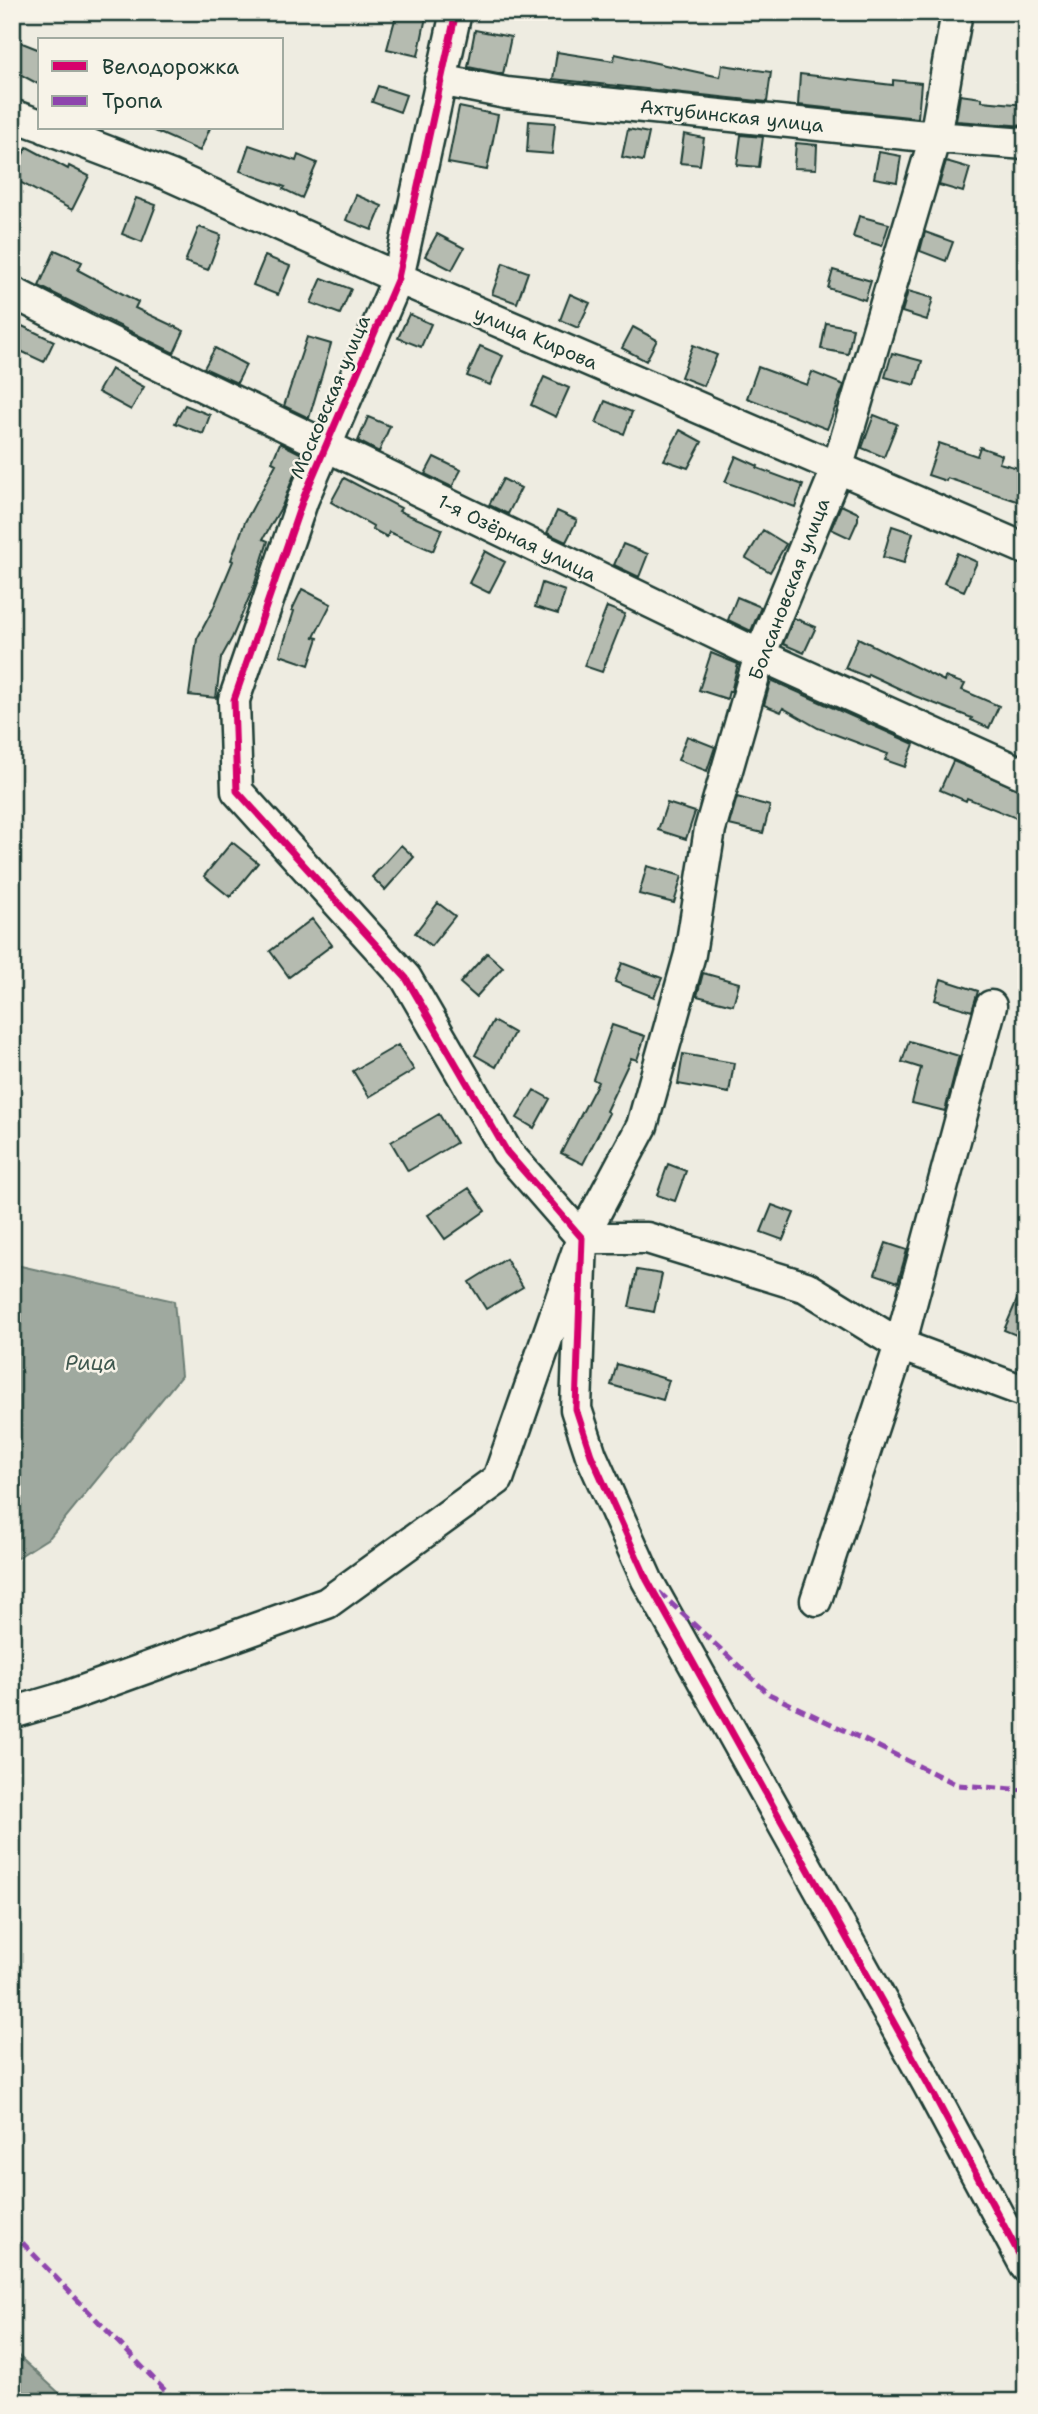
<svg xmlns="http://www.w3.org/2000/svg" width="1038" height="2414" viewBox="0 0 1038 2414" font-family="'Shantell Sans',sans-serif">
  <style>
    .water { fill: #9fa99f; stroke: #6c7e74; stroke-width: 2 }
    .building { fill: #b5bbb0; stroke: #1f3d34; stroke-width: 2 }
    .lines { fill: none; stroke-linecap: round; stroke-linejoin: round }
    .minor-casing { stroke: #1f3d34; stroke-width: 35 }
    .minor { stroke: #f7f3e8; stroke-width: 30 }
    .quiet { stroke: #8e44ad; stroke-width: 5; stroke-dasharray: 10 5; stroke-linecap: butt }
    .cycleway-casing { stroke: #f7f3e8; stroke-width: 11 }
    .cycleway { stroke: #d6006c; stroke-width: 7 }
    .labels { text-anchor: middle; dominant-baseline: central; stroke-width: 5; stroke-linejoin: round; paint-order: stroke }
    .street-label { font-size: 19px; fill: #1f3d34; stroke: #f7f3e8 }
    .water-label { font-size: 21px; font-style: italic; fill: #3f584f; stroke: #f7f3e8 }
  </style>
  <rect width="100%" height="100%" fill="#eeece1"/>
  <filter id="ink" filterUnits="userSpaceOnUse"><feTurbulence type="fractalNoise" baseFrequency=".0143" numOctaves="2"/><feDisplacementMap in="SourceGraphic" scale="14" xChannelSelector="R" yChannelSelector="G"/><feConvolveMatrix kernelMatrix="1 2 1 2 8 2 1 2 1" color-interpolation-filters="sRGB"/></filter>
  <g filter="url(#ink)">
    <!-- water -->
    <path class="water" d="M 12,1264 L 174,1301 L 181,1376 L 50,1537 L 12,1561 Z
      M 12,2350 L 69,2402 L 12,2402 Z"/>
    <!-- building -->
    <path class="building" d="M 397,12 L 427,12 L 418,56 L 387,49 Z
      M 475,30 L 511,37 L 503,74 L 468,67 Z
      M 12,39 L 40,50 L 40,85 L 12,70 Z
      M 557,52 L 614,61 L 615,54 L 720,77 L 722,65 L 771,72 L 767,102 L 553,79 Z
      M 800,74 L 893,85 L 893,80 L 921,83 L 918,118 L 798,105 Z
      M 378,86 L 406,95 L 400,112 L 372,102 Z
      M 960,95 L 982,98 L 982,101 L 1026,105 L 1026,126 L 956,121 Z
      M 459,107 L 498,115 L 487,170 L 448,163 Z
      M 529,121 L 555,123 L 552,154 L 527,152 Z
      M 148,128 L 210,128 L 200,151 Z
      M 628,129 L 649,133 L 643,161 L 622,157 Z
      M 684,134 L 704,138 L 700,165 L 680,163 Z
      M 741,135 L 763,137 L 759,167 L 737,165 Z
      M 796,143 L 817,145 L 816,169 L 794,168 Z
      M 249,145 L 296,161 L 298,155 L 317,163 L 302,198 L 283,189 L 285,187 L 240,171 Z
      M 27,147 L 68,169 L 69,166 L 89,176 L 72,210 L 12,178 L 12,174 Z
      M 879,152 L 901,156 L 897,182 L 874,178 Z
      M 946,161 L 970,168 L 963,192 L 939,185 Z
      M 356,195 L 382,206 L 372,230 L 346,220 Z
      M 136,198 L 156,205 L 142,242 L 122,234 Z
      M 859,216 L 889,224 L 882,246 L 853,237 Z
      M 199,227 L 221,235 L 208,270 L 185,262 Z
      M 925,232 L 953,242 L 946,261 L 920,251 Z
      M 437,234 L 464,248 L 452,270 L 425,256 Z
      M 55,250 L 82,262 L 78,270 L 138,302 L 135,308 L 184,331 L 174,353 L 39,286 Z
      M 265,256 L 290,266 L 278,295 L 253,285 Z
      M 503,263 L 528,272 L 517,303 L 492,294 Z
      M 833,270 L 871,281 L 865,300 L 828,288 Z
      M 322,278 L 351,289 L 340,314 L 311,303 Z
      M 908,291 L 933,298 L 927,320 L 902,312 Z
      M 570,294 L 590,303 L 578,328 L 560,320 Z
      M 409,314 L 431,324 L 421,347 L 398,338 Z
      M 826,323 L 853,328 L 848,354 L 821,349 Z
      M 20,325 L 54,341 L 44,362 L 12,347 L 12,342 Z
      M 633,327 L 657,340 L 646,361 L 622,348 Z
      M 307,337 L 331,344 L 309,418 L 284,406 Z
      M 693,345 L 717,355 L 704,386 L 681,377 Z
      M 480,346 L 503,356 L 490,385 L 467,376 Z
      M 215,348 L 246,365 L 237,383 L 204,368 Z
      M 892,353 L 922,361 L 915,385 L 885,377 Z
      M 758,367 L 807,385 L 812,372 L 844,385 L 827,429 L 747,398 Z
      M 111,369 L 144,387 L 131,410 L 98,392 Z
      M 544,377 L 569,388 L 556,417 L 531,405 Z
      M 605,401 L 632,412 L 624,434 L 596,423 Z
      M 185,405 L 210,415 L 203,434 L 175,423 Z
      M 874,415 L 897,424 L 884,457 L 862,448 Z
      M 368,417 L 390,426 L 379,452 L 358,441 Z
      M 680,430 L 702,442 L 688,468 L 664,460 Z
      M 280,443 L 302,454 L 282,506 L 263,539 L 268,541 L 254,586 L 232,638 L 221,658 L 216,698 L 189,695 L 197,639 L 213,609 L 233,561 L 231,560 L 245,522 L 276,464 L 272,462 Z
      M 939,443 L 977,456 L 980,447 L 1002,455 L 999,463 L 1026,470 L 1026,504 L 947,478 L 946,481 L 928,475 Z
      M 736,456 L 758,466 L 757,468 L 803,485 L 795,507 L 725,482 Z
      M 434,457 L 461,470 L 452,487 L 425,474 Z
      M 344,478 L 401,508 L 399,511 L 442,529 L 433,551 L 389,532 L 387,537 L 372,529 L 373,526 L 331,502 Z
      M 503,479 L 521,488 L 508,514 L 489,505 Z
      M 841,505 L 858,513 L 858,520 L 850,538 L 831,529 Z
      M 557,511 L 577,520 L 566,542 L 547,533 Z
      M 892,526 L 913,533 L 904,563 L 883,557 Z
      M 763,530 L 786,544 L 770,572 L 746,558 Z
      M 623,544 L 648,554 L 639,577 L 614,565 Z
      M 485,551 L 505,562 L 489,593 L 469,583 Z
      M 957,553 L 977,562 L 964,591 L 944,583 Z
      M 542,583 L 565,591 L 558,614 L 535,607 Z
      M 302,589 L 331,604 L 314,637 L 318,638 L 309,665 L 280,655 L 294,611 L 292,610 Z
      M 737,597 L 761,607 L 751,631 L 728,620 Z
      M 607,607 L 625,614 L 602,672 L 584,666 Z
      M 794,618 L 816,627 L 804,653 L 783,644 Z
      M 858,638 L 944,681 L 945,677 L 965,684 L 962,690 L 999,706 L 989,728 L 971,720 L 972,718 L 915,696 L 868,674 L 867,677 L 845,668 Z
      M 711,653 L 738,664 L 731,692 L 729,691 L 727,699 L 699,690 Z
      M 771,680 L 914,744 L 905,767 L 885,760 L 888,754 L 818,728 L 783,708 L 781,712 L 764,705 Z
      M 687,736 L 715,747 L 707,771 L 678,760 Z
      M 953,761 L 1026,792 L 1026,822 L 967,798 L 966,801 L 940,790 Z
      M 737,797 L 770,806 L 763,833 L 729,825 Z
      M 667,803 L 695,812 L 686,839 L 658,830 Z
      M 232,842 L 258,863 L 230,897 L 204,876 Z
      M 401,845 L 414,857 L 385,890 L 372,877 Z
      M 647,866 L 682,876 L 674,903 L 639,894 Z
      M 438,903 L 455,916 L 431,946 L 415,933 Z
      M 312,919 L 332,945 L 289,977 L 270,951 Z
      M 487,953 L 503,967 L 476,997 L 460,983 Z
      M 622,963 L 662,978 L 654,997 L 615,982 Z
      M 703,973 L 739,983 L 733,1005 L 697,996 Z
      M 941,979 L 978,991 L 972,1011 L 935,1000 Z
      M 493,1021 L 514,1033 L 496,1067 L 475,1055 Z
      M 612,1025 L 645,1036 L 637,1060 L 631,1058 L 606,1111 L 609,1113 L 583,1164 L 561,1153 L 598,1082 L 593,1079 Z
      M 909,1041 L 959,1056 L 945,1111 L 912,1103 L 921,1068 L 902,1062 Z
      M 398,1045 L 414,1070 L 369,1097 L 353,1071 Z
      M 683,1054 L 734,1063 L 729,1093 L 678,1084 Z
      M 534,1090 L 550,1099 L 534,1128 L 517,1118 Z
      M 439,1114 L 456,1143 L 408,1171 L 391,1142 Z
      M 668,1164 L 686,1171 L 675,1201 L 657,1195 Z
      M 469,1188 L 485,1211 L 445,1239 L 428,1215 Z
      M 772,1205 L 794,1213 L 783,1240 L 761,1232 Z
      M 886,1243 L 907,1250 L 898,1282 L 875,1274 Z
      M 506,1259 L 523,1287 L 486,1309 L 469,1282 Z
      M 637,1270 L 662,1274 L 654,1312 L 629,1307 Z
      M 1026,1279 L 1026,1339 L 1004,1330 Z
      M 617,1364 L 669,1380 L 663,1400 L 611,1385 Z"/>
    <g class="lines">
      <defs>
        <path id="minor" d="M 456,12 L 398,278 L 303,499 L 234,700 L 237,791 L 406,978 L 507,1152 L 582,1238 L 576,1409 L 591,1455 L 647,1580 L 928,2084 L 1026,2267
          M 440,80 L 506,93 L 935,137 L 1026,144
          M 12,115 L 40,125
          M 46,128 L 169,175 L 398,278 L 1026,549
          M 12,292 L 86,330 L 760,655 L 1026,775
          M 582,1238 L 647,1238 L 806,1287 L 900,1345 L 1026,1392
          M 816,1600 L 900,1345 L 991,1006
          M 12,1713 L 63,1698 L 327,1603 L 498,1479 L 582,1238 L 642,1126 L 690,954 L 710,829 L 760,655 L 837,469 L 935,137 L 957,12"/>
      </defs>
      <!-- minor casing -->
      <use href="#minor" class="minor-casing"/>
      <!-- minor -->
      <use href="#minor" class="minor"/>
      <!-- quiet -->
      <path class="quiet" d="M 659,1592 L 769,1694 L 958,1785 L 1026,1790
        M 12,2232 L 176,2402"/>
      <defs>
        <path id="cycleway" d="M 456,12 L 398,278 L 303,499 L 234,700 L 237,791 L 406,978 L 507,1152 L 582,1238 L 576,1409 L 591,1455 L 647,1580 L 928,2084 L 1026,2267"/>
      </defs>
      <!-- cycleway casing -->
      <use href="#cycleway" class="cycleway-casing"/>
      <!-- cycleway -->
      <use href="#cycleway" class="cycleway"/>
    </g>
  </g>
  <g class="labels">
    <!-- street labels -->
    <g class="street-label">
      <text transform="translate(732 116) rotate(6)">Ахтубинская улица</text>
      <text transform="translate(536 338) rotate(23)">улица Кирова</text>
      <text transform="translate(330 397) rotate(-67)">Московская улица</text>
      <text transform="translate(517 538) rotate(26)">1-я Озёрная улица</text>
      <text transform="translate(789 589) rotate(-69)">Болсановская улица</text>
    </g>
    <!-- water labels -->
    <g class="water-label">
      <text x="91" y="1363">Рица</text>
    </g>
  </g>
  <!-- margin -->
  <rect width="1038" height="2414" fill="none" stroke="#f7f3e8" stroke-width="42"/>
  <rect x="21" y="21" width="996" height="2372" fill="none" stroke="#1f3d34" stroke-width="2.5" filter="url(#ink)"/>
  <!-- legend -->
  <rect x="38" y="38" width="245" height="91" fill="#f7f3e8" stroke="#a1aaa0" stroke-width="2"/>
  <rect x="52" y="61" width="35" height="10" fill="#d6006c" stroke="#a1aaa0" stroke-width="2"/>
  <text x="102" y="74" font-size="21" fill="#1f3d34">Велодорожка</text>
  <rect x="52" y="96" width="35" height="10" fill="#8e44ad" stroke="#a1aaa0" stroke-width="2"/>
  <text x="102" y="108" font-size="21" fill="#1f3d34">Тропа</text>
</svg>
